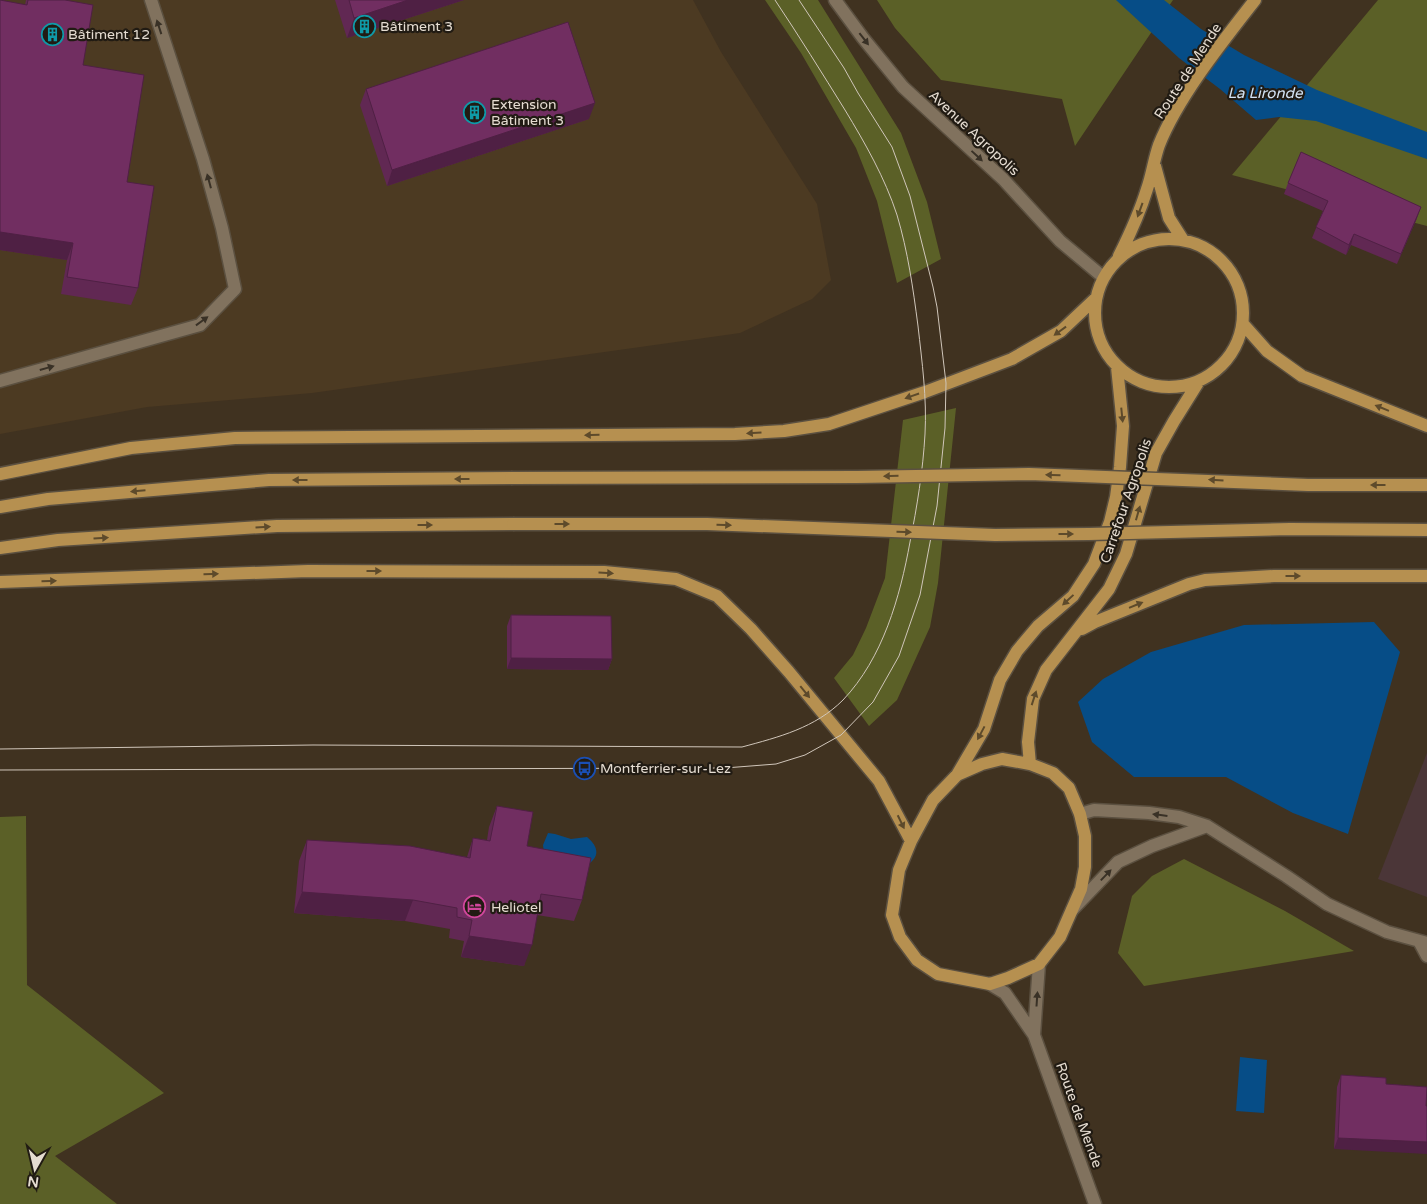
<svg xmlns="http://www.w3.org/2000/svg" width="1427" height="1204" viewBox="0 0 1427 1204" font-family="'Varela Round',sans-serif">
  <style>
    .built { fill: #4c3a22 }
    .industrial { fill: #4b3638 }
    .green { fill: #5b6027 }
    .water { fill: #064d87 }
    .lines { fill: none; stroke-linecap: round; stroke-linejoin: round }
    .minor-casing { stroke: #5b5040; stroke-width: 15 }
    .major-casing { stroke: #5b5040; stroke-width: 15 }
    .minor { stroke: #81725e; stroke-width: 12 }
    .major { stroke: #b69050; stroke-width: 12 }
    .tram { stroke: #d0c6ba; stroke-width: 1 }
    .major-bridge-casing { stroke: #5b5040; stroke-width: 15; stroke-linecap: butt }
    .major-bridge { stroke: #b69050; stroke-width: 12 }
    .wall { fill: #612853 }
    .shaded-wall { fill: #4f2044 }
    .building { fill: #712e61; stroke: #4f2044 }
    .oneway { fill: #393126 }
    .oneway2 { fill: #5d4a2b }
    .labels { text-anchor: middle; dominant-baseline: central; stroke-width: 4.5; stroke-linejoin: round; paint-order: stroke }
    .poi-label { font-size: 14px; fill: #e5dcd1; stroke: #211b13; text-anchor: start }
    .street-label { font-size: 14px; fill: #e5dcd1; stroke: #211b13 }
    .water-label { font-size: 15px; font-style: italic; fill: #d3e3f4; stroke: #211b13 }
  </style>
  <rect width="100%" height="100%" fill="#403220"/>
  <!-- built -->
  <path class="built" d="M 0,0 L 693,0 L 721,52 L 817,204 L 831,280 L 812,299 L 740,333 L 312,393 L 147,407 L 0,434 Z"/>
  <!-- industrial -->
  <path class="industrial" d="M 1427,753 L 1427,897 L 1378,879 Z"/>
  <!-- green -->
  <path class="green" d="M 765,0 L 818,0 L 901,133 L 927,202 L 941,259 L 897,283 L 877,201 L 856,148 L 801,53 Z
    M 877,0 L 1173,0 L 1075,146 L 1062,99 L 941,80 L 895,28 Z
    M 1378,0 L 1427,0 L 1427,226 L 1232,175 Z
    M 956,408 L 938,583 L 930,627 L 897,700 L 869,726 L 834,678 L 853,655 L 866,628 L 885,578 L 903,420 Z
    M 26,816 L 27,985 L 164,1093 L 55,1156 L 117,1204 L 0,1204 L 0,817 Z
    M 1184,859 L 1285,911 L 1354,951 L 1144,986 L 1118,953 L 1132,896 L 1152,876 Z"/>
  <!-- water -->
  <path class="water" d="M 1116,0 L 1164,0 L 1201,29 L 1244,55 L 1317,90 L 1427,132 L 1427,159 L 1316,121 L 1279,117 L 1256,120 L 1220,89 L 1179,58 Z
    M 1374,622 L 1400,652 L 1348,834 L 1293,813 L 1226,777 L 1134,777 L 1092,742 L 1078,702 L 1103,679 L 1151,652 L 1244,625 Z
    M 548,833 L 555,834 L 571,839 L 587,837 C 599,847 600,857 587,865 L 544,853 L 543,845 Z
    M 1240,1057 L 1267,1060 L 1264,1113 L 1236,1111 Z"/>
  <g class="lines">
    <defs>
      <path id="minor" d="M 835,0 L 863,38 L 903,87 L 1003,179 L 1060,241 L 1103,277
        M 0,381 L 200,325 L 235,289 L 222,228 L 203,159 L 151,0
        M 1080,814 L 1094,810 L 1149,813 L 1179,817 L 1207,826 L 1286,876 L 1327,904 L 1387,932 L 1427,943
        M 1072,910 L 1118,862 L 1152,846 L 1207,826
        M 1419,941 L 1427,956
        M 990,984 L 1005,993 L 1034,1035 L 1095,1204
        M 1034,1035 L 1039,964"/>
      <path id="major" d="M 1155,166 L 1169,218 L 1183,240
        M1095 313a74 74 0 1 1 148 0a74 74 0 1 1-148 0Z
        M 1119,256 C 1130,234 1140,212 1147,189 C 1152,175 1154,159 1159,145 C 1178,97 1223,41 1255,0
        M 1243,324 L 1267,351 L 1302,376 L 1427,426
        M 0,474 L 131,448 L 235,438 L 735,434 L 784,431 L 829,424 L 925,392 L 1012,359 L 1061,331 L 1096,298
        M 0,507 L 48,499 L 269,480 L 511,478
        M 0,548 L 58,540 L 277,526 L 513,524
        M 0,582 L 308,571 L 604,572 L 676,579 L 717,596 L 751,629 L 789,672 L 879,781 L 911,841
        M 1082,629 L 1095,622 L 1189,584 L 1205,580 L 1274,576 L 1427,576
        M 1030,764 L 1028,742 L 1033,699 L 1046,670 L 1109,589 L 1126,554 L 1156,453 L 1174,421 L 1199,381
        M 957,775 L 982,764 L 1002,759 L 1030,764 L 1053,773 L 1069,788 L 1080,814 L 1085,836 L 1085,867 L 1081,889 L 1060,937 L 1039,964 L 1008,978 L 990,984 L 938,974 L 917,960 L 900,937 L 892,915 L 899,870 L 911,841 L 933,800 L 957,775 L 984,729 L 1000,680 L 1017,651 L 1038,626 L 1073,596 L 1094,564 L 1110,522 L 1116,497 L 1120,467 L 1123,426 L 1117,367"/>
    </defs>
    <!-- minor casing -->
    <use href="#minor" class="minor-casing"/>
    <!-- major casing -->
    <use href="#major" class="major-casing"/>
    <!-- minor -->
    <use href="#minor" class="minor"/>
    <!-- major -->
    <use href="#major" class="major"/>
    <!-- tram -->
    <path class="tram" d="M 0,749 L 313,745 L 742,747 C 779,737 815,728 843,700 C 883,658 900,597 910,542 C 917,507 923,470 925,434 C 927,398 922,362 918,326 C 913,288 908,252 897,215 C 885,178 865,143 845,110 C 822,73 799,36 775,0
      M 0,770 L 725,768 L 776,764 L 805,755 L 841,735 L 873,702 L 899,656 L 920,595 L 937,506 L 945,428 L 946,383 L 937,307 L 933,287 L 910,196 L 892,147 L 858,93 L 844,68 L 799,0"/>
    <defs>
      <path id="major-bridge" d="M 511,478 L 857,477 L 1029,474 L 1308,485 L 1427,485
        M 513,524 L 707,524 L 995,535 L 1089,534 L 1290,529 L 1427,530"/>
    </defs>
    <!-- major-bridge casing -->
    <use href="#major-bridge" class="major-bridge-casing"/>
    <!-- major-bridge -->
    <use href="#major-bridge" class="major-bridge"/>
  </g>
  <!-- wall -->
  <path class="wall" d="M 0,0 L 25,5 L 26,0 L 65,0 L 83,65 L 127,182 L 138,288 L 131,305 L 61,294 L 67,260 L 0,250 Z
    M 335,0 L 464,0 L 347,38 Z
    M 366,89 L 589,119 L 387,186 L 360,105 Z
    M 1288,183 L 1417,218 L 1397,264 L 1351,245 L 1346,255 L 1312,238 L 1323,211 L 1284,194 Z
    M 511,615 L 612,659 L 608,670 L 507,669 L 507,626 Z
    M 497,806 L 527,846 L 582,900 L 574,921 L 537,915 L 524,966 L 461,957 L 464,941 L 449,938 L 450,929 L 405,921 L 294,913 L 299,861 L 307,840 L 467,857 L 473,838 L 487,840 L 489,827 Z
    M 1341,1075 L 1386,1078 L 1334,1149 L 1337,1087 Z"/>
  <!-- shaded-wall -->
  <path class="shaded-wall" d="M 408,0 L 464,0 L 347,38 L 354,18 Z
    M 595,103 L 589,119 L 387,186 L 392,170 Z
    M 1421,207 L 1417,218 L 1397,264 L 1401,254 Z
    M 0,232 L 73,243 L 67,260 L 0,250 Z
    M 1354,234 L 1351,245 L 1346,255 L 1349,245 Z
    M 511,658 L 612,659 L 608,670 L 507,669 Z
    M 302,892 L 413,900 L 405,921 L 294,913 Z
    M 469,936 L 532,945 L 524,966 L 461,957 Z
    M 1338,1138 L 1427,1142 L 1427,1154 L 1334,1149 Z"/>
  <!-- building -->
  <path class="building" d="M 0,0 L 27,5 L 28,0 L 65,0 L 93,5 L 83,65 L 144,75 L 127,182 L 154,186 L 138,288 L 67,277 L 73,243 L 0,232 Z
    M 349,0 L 408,0 L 354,18 Z
    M 568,22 L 595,103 L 392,170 L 366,89 Z
    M 1301,152 L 1421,207 L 1401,254 L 1354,234 L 1349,245 L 1316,227 L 1328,201 L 1288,183 Z
    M 511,615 L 611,616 L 612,659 L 511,658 Z
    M 497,806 L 533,812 L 527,846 L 591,858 L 582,900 L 541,894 L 532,945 L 469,936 L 472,920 L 457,917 L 457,908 L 413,900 L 302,892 L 307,840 L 410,846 L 470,858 L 473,838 L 490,841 Z
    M 1341,1075 L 1386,1078 L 1386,1084 L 1427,1087 L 1426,1106 L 1427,1106 L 1427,1142 L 1338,1138 Z"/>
  <!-- one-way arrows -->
  <defs><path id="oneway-solid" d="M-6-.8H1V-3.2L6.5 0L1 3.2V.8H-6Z" transform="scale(1.25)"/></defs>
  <g class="oneway">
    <use href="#oneway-solid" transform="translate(159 27) rotate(-108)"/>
    <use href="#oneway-solid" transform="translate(864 39) rotate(52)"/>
    <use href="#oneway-solid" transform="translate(977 156) rotate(43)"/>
    <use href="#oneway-solid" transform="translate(209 181) rotate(-105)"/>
    <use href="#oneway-solid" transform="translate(202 321) rotate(-36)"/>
    <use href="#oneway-solid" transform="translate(47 368) rotate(-16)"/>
    <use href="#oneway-solid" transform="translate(1160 815) rotate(-173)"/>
    <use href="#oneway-solid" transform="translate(1106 875) rotate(-46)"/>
    <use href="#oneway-solid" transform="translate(1037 999) rotate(-86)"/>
  </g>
  <g class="oneway2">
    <use href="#oneway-solid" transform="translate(1140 210) rotate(110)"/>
    <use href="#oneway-solid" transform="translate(1060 331) rotate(144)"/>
    <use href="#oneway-solid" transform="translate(912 396) rotate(161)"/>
    <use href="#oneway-solid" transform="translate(1382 408) rotate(-158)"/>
    <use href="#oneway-solid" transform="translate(1122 415) rotate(84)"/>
    <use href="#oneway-solid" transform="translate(754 433) rotate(176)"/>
    <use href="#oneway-solid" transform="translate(592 435) rotate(179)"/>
    <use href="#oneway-solid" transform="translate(1053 475) rotate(-178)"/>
    <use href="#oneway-solid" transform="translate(891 476) rotate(179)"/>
    <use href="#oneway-solid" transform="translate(462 479) rotate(180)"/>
    <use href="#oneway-solid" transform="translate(300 480) rotate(180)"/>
    <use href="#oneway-solid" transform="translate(1216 480) rotate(-177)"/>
    <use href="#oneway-solid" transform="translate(1378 485) rotate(-180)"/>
    <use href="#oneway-solid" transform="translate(138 491) rotate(175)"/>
    <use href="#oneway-solid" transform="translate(1138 513) rotate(-74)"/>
    <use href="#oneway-solid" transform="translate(562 524)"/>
    <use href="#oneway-solid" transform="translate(425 525)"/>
    <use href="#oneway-solid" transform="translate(724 525) rotate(2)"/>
    <use href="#oneway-solid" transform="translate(263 527) rotate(-4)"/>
    <use href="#oneway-solid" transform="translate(904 532) rotate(2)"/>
    <use href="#oneway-solid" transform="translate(1066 534)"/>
    <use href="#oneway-solid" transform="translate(101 538) rotate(-4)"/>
    <use href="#oneway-solid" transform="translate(374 571)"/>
    <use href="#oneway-solid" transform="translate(606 573) rotate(3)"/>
    <use href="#oneway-solid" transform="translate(211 574) rotate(-2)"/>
    <use href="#oneway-solid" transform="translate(1293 576)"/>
    <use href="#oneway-solid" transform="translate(49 581) rotate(-2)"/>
    <use href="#oneway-solid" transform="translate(1068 600) rotate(137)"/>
    <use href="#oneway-solid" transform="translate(1136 605) rotate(-22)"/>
    <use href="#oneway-solid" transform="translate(805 692) rotate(51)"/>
    <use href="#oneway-solid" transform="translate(1034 698) rotate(-72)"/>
    <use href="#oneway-solid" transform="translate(981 733) rotate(118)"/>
    <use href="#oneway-solid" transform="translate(901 822) rotate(64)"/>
  </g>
  <!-- icons -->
  <defs>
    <symbol id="building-ring" viewBox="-11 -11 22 22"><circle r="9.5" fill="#211b13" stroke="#0f9aa8" stroke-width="1.5"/><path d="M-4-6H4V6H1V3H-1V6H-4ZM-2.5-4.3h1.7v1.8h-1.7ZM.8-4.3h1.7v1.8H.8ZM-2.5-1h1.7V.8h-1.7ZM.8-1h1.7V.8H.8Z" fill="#0f9aa8"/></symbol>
    <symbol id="bus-ring" viewBox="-11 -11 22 22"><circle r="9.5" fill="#211b13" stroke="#1a4fb4" stroke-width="1.5"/><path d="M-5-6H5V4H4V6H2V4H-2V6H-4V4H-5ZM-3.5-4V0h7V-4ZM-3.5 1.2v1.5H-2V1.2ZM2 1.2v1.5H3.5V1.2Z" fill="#1a4fb4"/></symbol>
    <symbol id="hotel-ring" viewBox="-11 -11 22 22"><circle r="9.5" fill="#211b13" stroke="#d1479c" stroke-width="1.5"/><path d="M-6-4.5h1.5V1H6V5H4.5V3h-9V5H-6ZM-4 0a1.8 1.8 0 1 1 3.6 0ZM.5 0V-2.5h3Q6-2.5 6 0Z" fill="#d1479c"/></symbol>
  </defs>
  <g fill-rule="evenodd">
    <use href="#building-ring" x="352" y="14" width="25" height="25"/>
    <use href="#building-ring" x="40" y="22" width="25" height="25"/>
    <use href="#building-ring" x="462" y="100" width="25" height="25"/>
    <use href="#bus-ring" x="572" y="756" width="25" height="25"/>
    <use href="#hotel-ring" x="462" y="894" width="25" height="25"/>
  </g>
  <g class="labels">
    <!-- poi labels -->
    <g class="poi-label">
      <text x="380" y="26">Bâtiment 3</text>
      <text x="68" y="34">Bâtiment 12</text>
      <text x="491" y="104">Extension<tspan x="491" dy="16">Bâtiment 3</tspan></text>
      <text x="600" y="768">Montferrier-sur-Lez</text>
      <text x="491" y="907">Heliotel</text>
    </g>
    <!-- street labels -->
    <g class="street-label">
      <text transform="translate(1188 71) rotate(-57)">Route de Mende</text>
      <text transform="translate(974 133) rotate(43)">Avenue Agropolis</text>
      <text transform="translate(1126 501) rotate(-71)">Carrefour Agropolis</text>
      <text transform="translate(1079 1115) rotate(70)">Route de Mende</text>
    </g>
    <!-- water labels -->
    <g class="water-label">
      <text x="1265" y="93">La Lironde</text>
    </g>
  </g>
  <!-- north arrow -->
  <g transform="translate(35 1169) rotate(188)" stroke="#211b13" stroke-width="4" paint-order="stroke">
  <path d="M0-4L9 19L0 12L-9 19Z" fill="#e5dcd1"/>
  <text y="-8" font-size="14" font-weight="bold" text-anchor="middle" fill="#e5dcd1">N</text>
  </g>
</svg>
